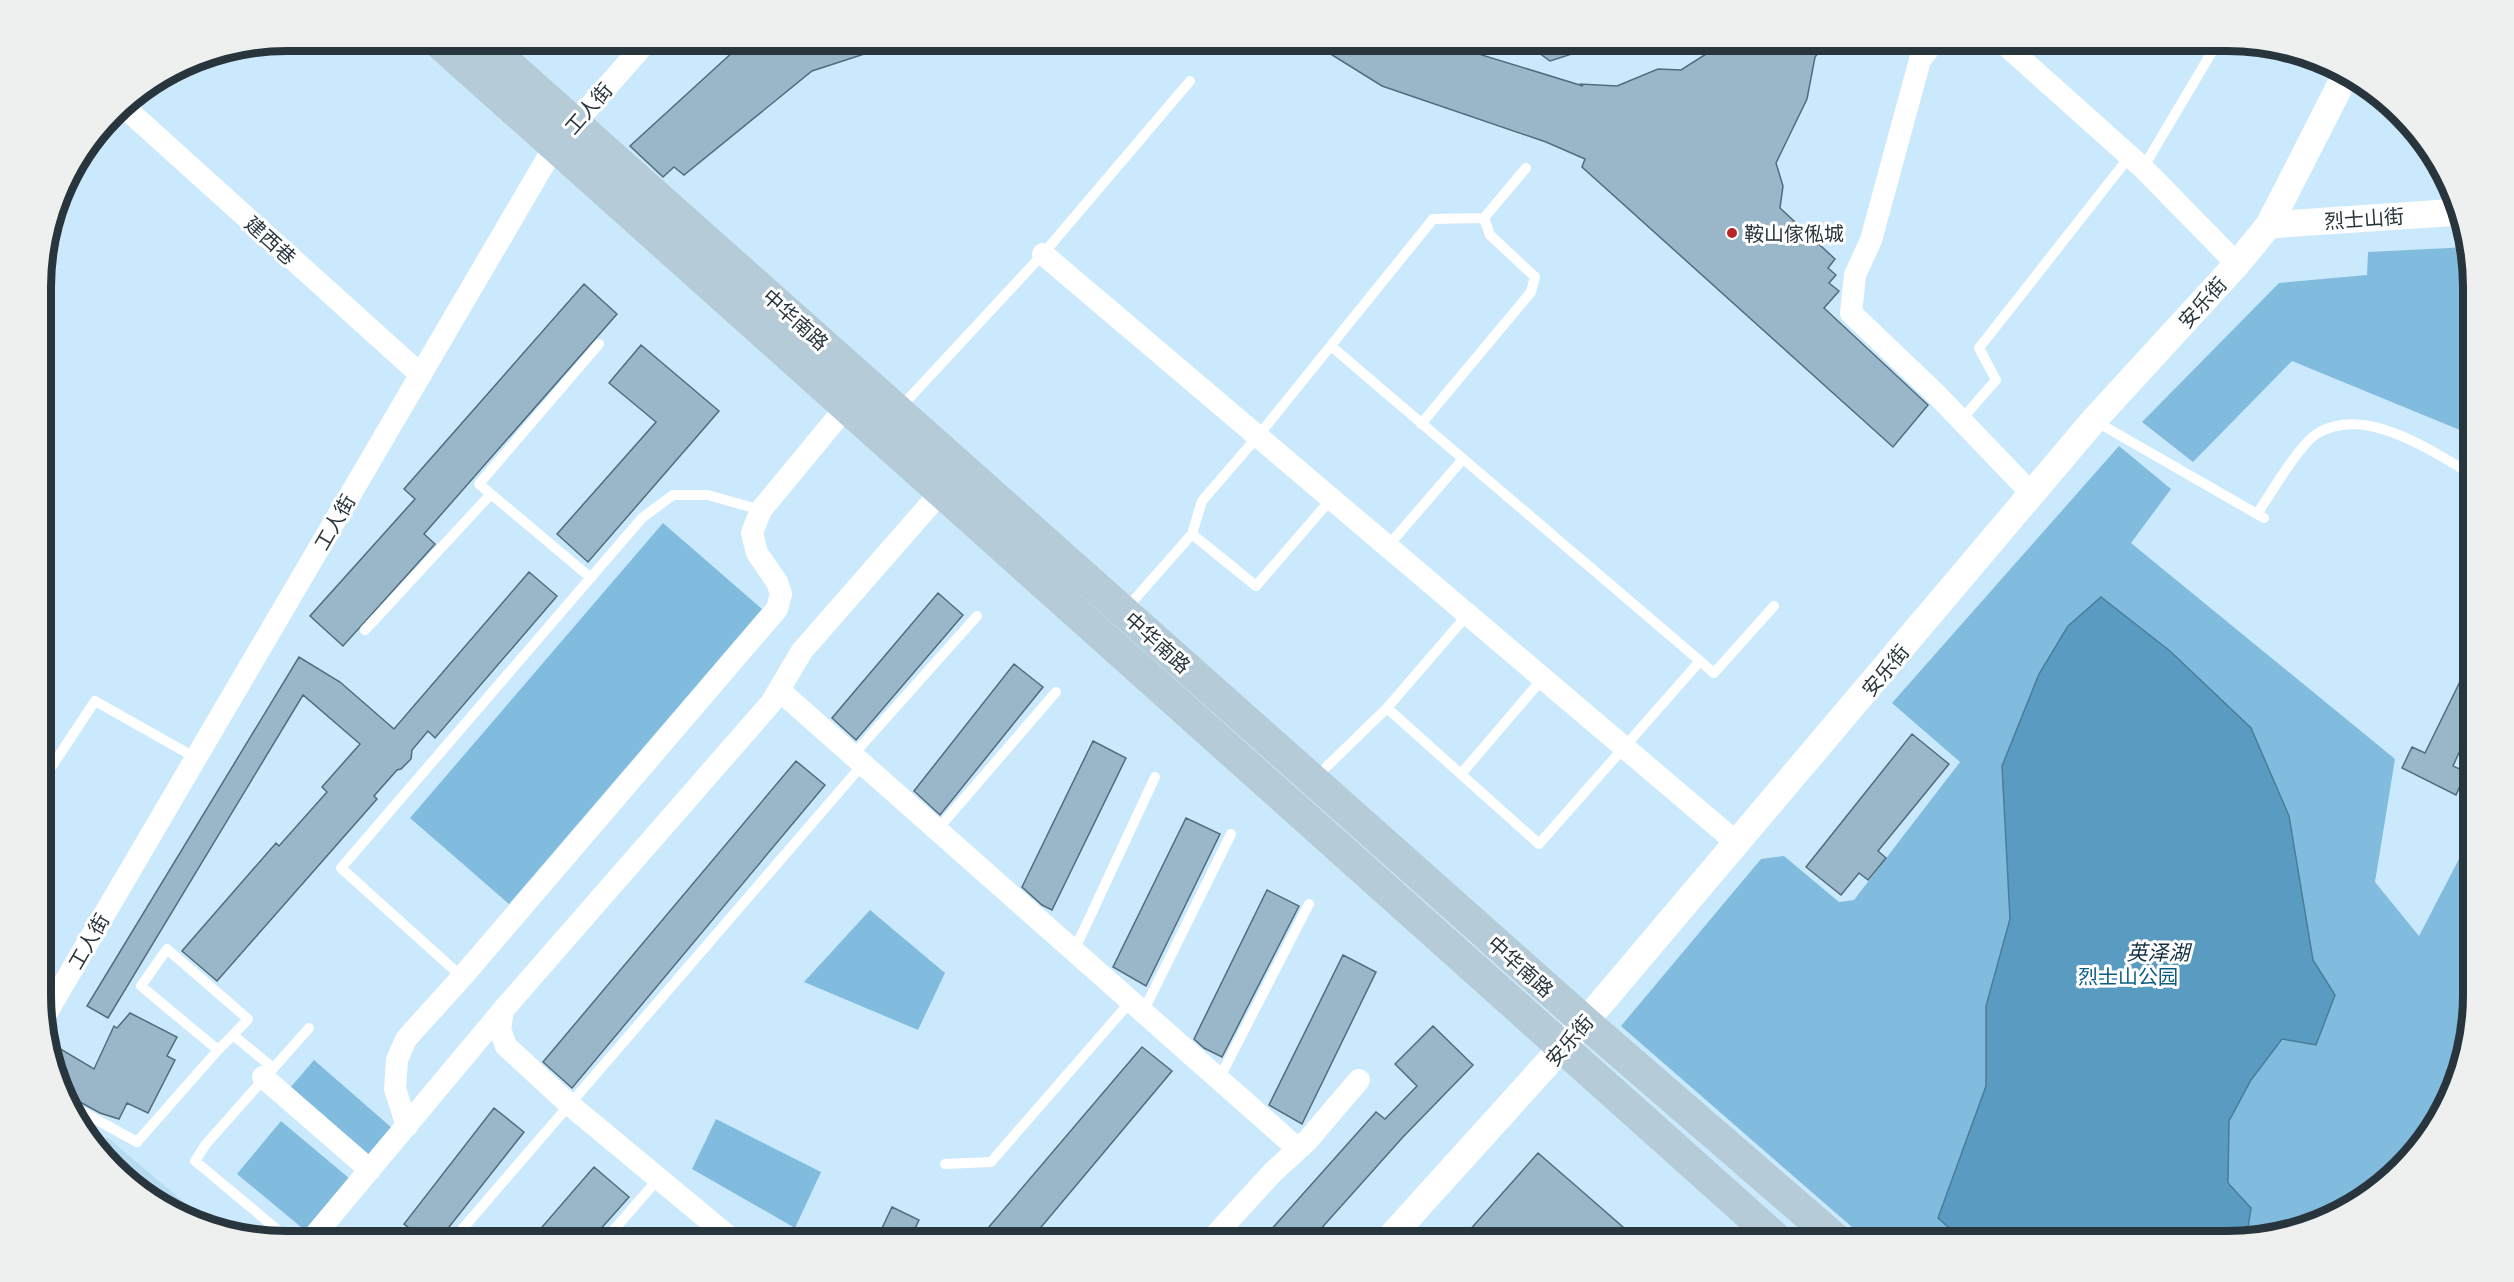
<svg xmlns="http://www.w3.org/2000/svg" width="2514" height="1282" viewBox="0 0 2514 1282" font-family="Barlow,'Noto Sans SC',sans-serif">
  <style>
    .built { fill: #b7dcf2 }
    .green { fill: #81bcdf }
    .water { fill: #5a9bc1; stroke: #4b7c99; stroke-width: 1.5 }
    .building { fill: #9ab7c9; stroke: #516c7d; stroke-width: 1.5 }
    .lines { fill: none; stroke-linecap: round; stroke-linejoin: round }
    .service { stroke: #fff; stroke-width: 10 }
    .minor { stroke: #fff; stroke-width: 22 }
    .tertiary { stroke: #fff; stroke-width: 27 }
    .secondary { stroke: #b5cbd7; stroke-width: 32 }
    .poi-dot { fill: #b72729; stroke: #fff; stroke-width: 2 }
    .labels { text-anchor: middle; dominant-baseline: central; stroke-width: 6; stroke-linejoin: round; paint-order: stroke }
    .street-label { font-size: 20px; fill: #29353c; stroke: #fff }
    .poi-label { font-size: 20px; fill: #29353c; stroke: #fff; text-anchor: start }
    .park-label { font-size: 20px; fill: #095d83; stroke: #fff }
    .water-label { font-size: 21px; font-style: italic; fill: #133142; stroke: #fff }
    .rim { fill: none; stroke: #29353c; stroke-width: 8 }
  </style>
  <rect width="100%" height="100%" fill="#cbe9fc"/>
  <!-- built -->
  <path class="built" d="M 107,1137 L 193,1210 L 186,1218 L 178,1216 L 98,1150 Z"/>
  <!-- green -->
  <path class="green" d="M 2469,247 L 2472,435 L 2292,361 L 2193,462 L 2142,422 L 2279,283 L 2367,275 L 2368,252 Z
    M 2119,446 L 2171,489 L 2131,543 L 2395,759 L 2375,882 L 2419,936 L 2473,832 L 2473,995 L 2448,1104 L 2412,1158 L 2364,1200 L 2306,1229 L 2243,1241 L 1868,1241 L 1621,1026 L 1761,859 L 1784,856 L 1839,902 L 1854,900 L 1960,762 L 1892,703 Z
    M 663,523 L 762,609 L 509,904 L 410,818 Z
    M 870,910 L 945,973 L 918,1030 L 804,982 Z
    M 314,1060 L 392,1128 L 368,1156 L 290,1088 Z
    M 716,1119 L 821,1172 L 795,1228 L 692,1169 Z
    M 281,1121 L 350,1179 L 307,1232 L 237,1174 Z"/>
  <!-- water -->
  <path class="water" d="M 2101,597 L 2170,651 L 2251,728 L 2289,816 L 2313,960 L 2335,995 L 2316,1045 L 2282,1039 L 2251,1080 L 2229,1121 L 2228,1183 L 2251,1208 L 2246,1240 L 1964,1241 L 1938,1218 L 1986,1086 L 1986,1006 L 2010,919 L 2002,766 L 2039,674 L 2068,626 Z"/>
  <!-- building -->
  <path class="building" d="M 746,40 L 894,40 L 895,44 L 812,71 L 684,175 L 674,167 L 663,177 L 630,146 Z
    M 1308,40 L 1433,40 L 1583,86 L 1581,84 L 1617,86 L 1658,69 L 1681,70 L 1728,40 L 1829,40 L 1815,57 L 1807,99 L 1776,163 L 1783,186 L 1780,208 L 1835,259 L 1828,268 L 1836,275 L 1829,283 L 1839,291 L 1824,308 L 1928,405 L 1893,447 L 1582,167 L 1585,159 L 1546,142 L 1382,86 Z
    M 1521,40 L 1602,40 L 1603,44 L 1550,61 Z
    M 584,284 L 617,314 L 424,534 L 435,544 L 343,646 L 310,616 L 415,499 L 404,489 Z
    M 641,345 L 719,411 L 588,562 L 557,534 L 656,422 L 609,383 Z
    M 529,572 L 557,596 L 435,738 L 428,731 L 412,750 L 411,759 L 401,769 L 397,770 L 374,796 L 377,799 L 217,981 L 182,951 L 276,843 L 279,846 L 327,792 L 322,787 L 360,744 L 303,695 L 108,1018 L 87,1006 L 299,657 L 340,682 L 394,729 Z
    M 938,593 L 963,615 L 856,740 L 832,718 Z
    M 2473,655 L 2473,738 L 2467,735 L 2453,766 L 2466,772 L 2456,795 L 2402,768 L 2412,747 L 2425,753 Z
    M 1014,664 L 1043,687 L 940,815 L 914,791 Z
    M 1912,734 L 1949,764 L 1878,851 L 1886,858 L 1868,880 L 1859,873 L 1841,895 L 1806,867 Z
    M 1093,741 L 1126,758 L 1052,910 L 1042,905 L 1022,887 Z
    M 796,761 L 825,785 L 572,1088 L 543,1062 Z
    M 1186,818 L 1220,834 L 1146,986 L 1113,967 Z
    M 1267,890 L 1299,906 L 1222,1057 L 1204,1048 L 1194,1039 Z
    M 1343,955 L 1376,972 L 1302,1124 L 1269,1105 Z
    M 130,1013 L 177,1037 L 167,1056 L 175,1060 L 148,1113 L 127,1103 L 119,1119 L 100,1113 L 60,1091 L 52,1063 L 59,1048 L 94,1069 L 114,1026 L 117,1028 Z
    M 1433,1026 L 1473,1065 L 1403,1137 L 1310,1241 L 1261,1241 L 1376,1112 L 1385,1119 L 1417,1086 L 1395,1064 Z
    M 1142,1047 L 1172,1071 L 1037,1232 L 1027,1241 L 977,1241 Z
    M 494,1108 L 524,1132 L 438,1241 L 426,1241 L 404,1224 Z
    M 1538,1153 L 1576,1186 L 1639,1241 L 1460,1241 Z
    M 594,1167 L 629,1197 L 590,1241 L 530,1241 Z
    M 892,1207 L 919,1220 L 909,1241 L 876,1241 Z"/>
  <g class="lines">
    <!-- service -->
    <path class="service" d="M 2143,168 L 2219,40
      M 1331,346 L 1700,661
      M 900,408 L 1043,254 L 1190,81
      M 1961,420 L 1996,380 L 1979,348 L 2130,156
      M 2095,421 L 2264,518
      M 1421,424 L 1531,292 L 1535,277 L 1490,235 L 1484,218
      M 2257,514 C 2270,495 2300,443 2318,433 C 2367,405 2430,451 2472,474
      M 1192,534 L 1256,586 L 1332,498
      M 1388,546 L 1463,459
      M 591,578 L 479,484 L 599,344
      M 1126,609 L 1192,534 L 1202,501 L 1258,436 L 1433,219 L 1484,218 L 1526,168
      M 365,630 L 491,494
      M 1387,708 L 1468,614
      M 853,755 L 977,616
      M 1461,774 L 1543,678
      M 1315,778 L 1387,708 L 1539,844 L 1700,661 L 1714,673 L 1774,606
      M 42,781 L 95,701 L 196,758
      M 937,830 L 1056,692
      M 1074,951 L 1155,777
      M 462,977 L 341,868 L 642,518 L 673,495 L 708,495 L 761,510
      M 1143,1012 L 1231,834
      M 233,1035 L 218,1050 L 141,986 L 167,949 L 248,1019 L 233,1035 L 272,1067
      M 1219,1079 L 1309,904
      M 75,1117 L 79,1110 L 137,1142 L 218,1050
      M 945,1164 L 991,1162 L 1131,1001
      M 291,1241 L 195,1161 L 206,1144 L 309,1028
      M 452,1241 L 863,764
      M 604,1241 L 659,1178
      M 1052,1241 L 1058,1234 L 1066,1241"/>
    <!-- minor -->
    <path class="minor" d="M 1936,40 L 1920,60 L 1871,240 L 1855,275 L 1851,313 L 1938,396 L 2033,495
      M 2000,40 L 2143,168 L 2237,264
      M 122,105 L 421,375
      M 1043,254 L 1737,843
      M 779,690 L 1298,1149
      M 43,1019 L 554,147 L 648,40
      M 263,1077 L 370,1170
      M 407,1126 L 395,1089 L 397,1060 L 406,1039 L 462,977 L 777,609 L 781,594 L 777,582 L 757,553 L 752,533 L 761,510 L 846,407
      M 310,1241 L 503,1010
      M 734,1241 L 570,1105 L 506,1046 L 500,1029 L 503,1010 L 771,703 L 802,651 L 941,492
      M 1210,1241 L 1273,1172 L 1307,1141 L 1359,1080"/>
    <!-- tertiary -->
    <path class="tertiary" d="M 2269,225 L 2460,212
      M 1387,1241 L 1585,1022 L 2094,420 L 2237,264 L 2269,225 L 2346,74"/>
    <!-- secondary -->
    <path class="secondary" d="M 436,40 L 1779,1241
      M 481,40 L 1585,1022 L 1838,1241"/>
  </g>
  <!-- markers -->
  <circle class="poi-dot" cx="1732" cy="233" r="6"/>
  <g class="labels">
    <!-- street labels -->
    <g class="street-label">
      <text transform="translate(588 108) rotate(-49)">工人街</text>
      <text transform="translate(2364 218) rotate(-4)">烈士山街</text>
      <text transform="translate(271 240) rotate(42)">建西巷</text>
      <text transform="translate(2202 302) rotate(-48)">安乐街</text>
      <text transform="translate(796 319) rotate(42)">中华南路</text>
      <text transform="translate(334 522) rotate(-60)">工人街</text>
      <text transform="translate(1158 642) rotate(42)">中华南路</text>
      <text transform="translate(1885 670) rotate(-50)">安乐街</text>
      <text transform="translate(88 941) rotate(-60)">工人街</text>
      <text transform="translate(1521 966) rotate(42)">中华南路</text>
      <text transform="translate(1569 1040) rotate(-49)">安乐街</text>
    </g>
    <!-- poi labels -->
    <g class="poi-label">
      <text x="1744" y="233">鞍山傢俬城</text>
    </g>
    <!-- park labels -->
    <g class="park-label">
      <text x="2128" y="976">烈士山公园</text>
    </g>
    <!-- water labels -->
    <g class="water-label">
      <text x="2158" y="951">英泽湖</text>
    </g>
  </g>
  <!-- crop -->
  <path d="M0 0H2514V1282H0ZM287 51H2227A236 236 0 0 1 2463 287V995A236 236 0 0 1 2227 1231H287A236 236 0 0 1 51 995V287A236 236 0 0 1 287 51Z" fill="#eeefef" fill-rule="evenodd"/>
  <path class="rim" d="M287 51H2227A236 236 0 0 1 2463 287V995A236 236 0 0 1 2227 1231H287A236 236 0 0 1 51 995V287A236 236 0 0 1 287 51Z"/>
</svg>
